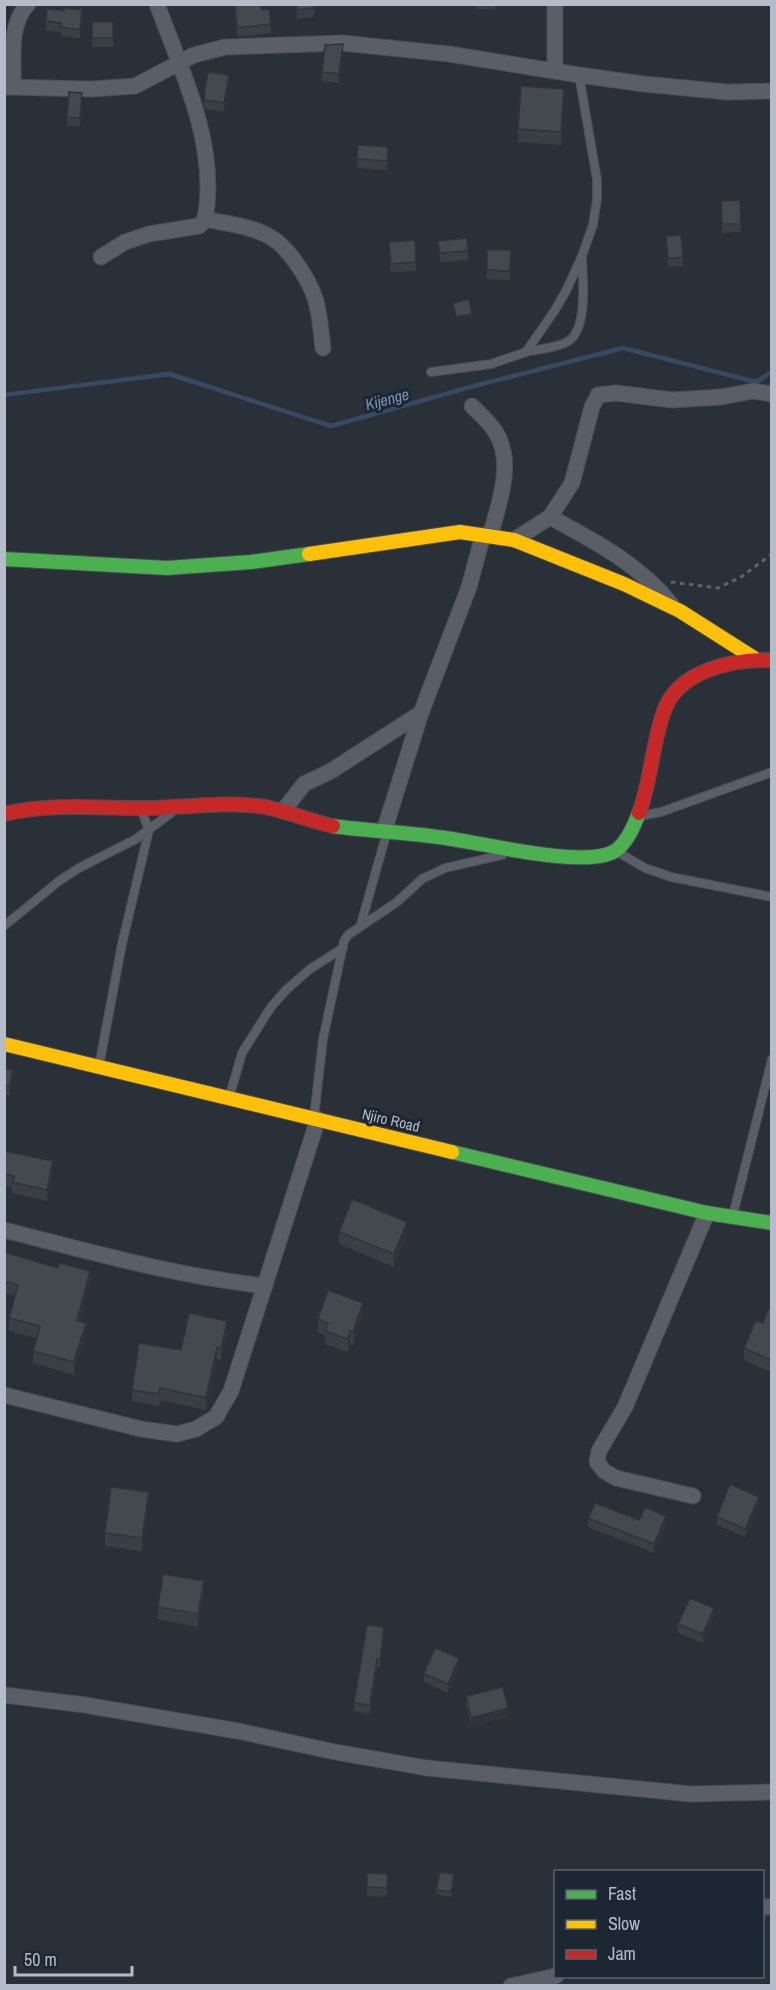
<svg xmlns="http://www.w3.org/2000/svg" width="776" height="1990" viewBox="0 0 776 1990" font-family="'Archivo Narrow',sans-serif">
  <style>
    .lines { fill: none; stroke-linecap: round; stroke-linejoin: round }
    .stream { stroke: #384963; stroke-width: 4.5 }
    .lane-casing { stroke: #484c53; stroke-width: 10 }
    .street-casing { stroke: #484c53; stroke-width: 17 }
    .fast-casing { stroke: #484c53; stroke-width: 16 }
    .slow-casing { stroke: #484c53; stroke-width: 16 }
    .jam-casing { stroke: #484c53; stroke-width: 16 }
    .path { stroke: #5d636a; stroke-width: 3; stroke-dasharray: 4.5 4.5; stroke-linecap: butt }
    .lane { stroke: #5a5e66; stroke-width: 8 }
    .street { stroke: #5a5e66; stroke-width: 15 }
    .fast { stroke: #4caf50; stroke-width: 14 }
    .slow { stroke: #ffc107; stroke-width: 14 }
    .jam { stroke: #c62828; stroke-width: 14 }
    .wall { fill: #3a3f45 }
    .shaded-wall { fill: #303338 }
    .building { fill: #444950; stroke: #303338; stroke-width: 1.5 }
    .labels { text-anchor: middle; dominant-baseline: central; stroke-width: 6; stroke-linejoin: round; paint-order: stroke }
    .street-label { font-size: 15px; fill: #b4bcc9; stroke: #1d2633 }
    .water-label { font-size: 16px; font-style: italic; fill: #7c92b1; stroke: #1d2633 }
  </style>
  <rect width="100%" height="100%" fill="#2a3038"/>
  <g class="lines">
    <!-- stream -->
    <path class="stream" d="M 4,395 L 169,374 L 331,426 L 474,386 L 623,348 L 756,382 L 772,372"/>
    <defs>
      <path id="lane" d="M 526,352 C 539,349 555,348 567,342 C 588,331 583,280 582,259
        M 431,372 L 491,364 L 526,352 L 555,310 L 566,291 L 582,256 L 593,225 L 597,199 L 597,180 L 579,75
        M 640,816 L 661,812 L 772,772
        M 616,851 L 645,868 L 671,877 L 772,897
        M 361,924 L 387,832
        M 4,926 L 59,881 L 79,868 L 136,839 L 171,813
        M 99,1066 L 122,944 L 149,830 L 142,812
        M 229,1098 L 242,1053 L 271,1007 L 286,990 L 310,969 L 343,948
        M 314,1117 L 323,1039 L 344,941 L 348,935 L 397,902 L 422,879 L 445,868 L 502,855
        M 733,1215 L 772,1059"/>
      <path id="street" d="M 555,71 L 555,4
        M 13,86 C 14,59 8,25 28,4
        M 4,87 L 92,89 L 135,86 L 194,55 L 225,47 L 342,43 L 449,54 L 579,75 L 644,84 L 727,92 L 772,91
        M 205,219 C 227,224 253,226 272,238 C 289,248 309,280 315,298 C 320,314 321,332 323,348
        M 101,257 L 125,242 L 149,234 L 199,226 C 206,220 206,213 207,205 C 214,135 180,68 157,4
        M 472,406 C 480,414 489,422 495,431 C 515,461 499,504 490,536
        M 550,517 C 594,541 639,564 671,604
        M 514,540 L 550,517 L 572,483 L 592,407 L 598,395 L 616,393 L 672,400 L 721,397 L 753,391 L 772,394
        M 283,811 L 304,784 L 331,771 L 421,713
        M 384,831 L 421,713 L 469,587 L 483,535
        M 4,1230 C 91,1252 176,1276 265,1286
        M 4,1395 L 141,1429 L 177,1434 L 196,1429 L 216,1417 L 231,1391 L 318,1119
        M 693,1496 L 616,1478 L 604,1471 L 597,1462 L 599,1451 L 625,1407 L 707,1213
        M 4,1695 L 85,1705 L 238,1731 L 335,1752 L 427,1768 L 691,1794 L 772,1792
        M 762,1908 L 772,1906
        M 511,1986 L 556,1976"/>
      <path id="fast" d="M 4,559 L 167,568 L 251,562 L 309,554
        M 333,826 C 368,831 403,832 438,837 C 476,841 584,870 615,851 C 627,843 634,826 639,813
        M 452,1152 L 707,1213 L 772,1223"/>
      <path id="slow" d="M 309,554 L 460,532 L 514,540 L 624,584 L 680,611 L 754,658
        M 4,1044 L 452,1152"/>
      <path id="jam" d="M 639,813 C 651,781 652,746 663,714 C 676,670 733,659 772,660
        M 4,814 C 54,802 103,809 154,808 C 189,807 224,802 259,806 C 284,809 308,821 333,826"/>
    </defs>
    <!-- lane casing -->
    <use href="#lane" class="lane-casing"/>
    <!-- street casing -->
    <use href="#street" class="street-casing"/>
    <!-- fast casing -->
    <use href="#fast" class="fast-casing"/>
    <!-- slow casing -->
    <use href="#slow" class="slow-casing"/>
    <!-- jam casing -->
    <use href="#jam" class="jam-casing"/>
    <!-- path -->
    <path class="path" d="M 671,582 L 718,588 L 741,577 L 772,554"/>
    <!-- lane -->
    <use href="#lane" class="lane"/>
    <!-- street -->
    <use href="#street" class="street"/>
    <!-- fast -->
    <use href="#fast" class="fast"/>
    <!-- slow -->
    <use href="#slow" class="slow"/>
    <!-- jam -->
    <use href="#jam" class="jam"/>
  </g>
  <!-- wall -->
  <path class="wall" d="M 234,4 L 261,4 L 262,10 L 271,24 L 271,33 L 237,37 Z
    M 296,4 L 314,4 L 314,17 L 297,19 Z
    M 476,4 L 495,4 L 495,9 L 476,9 Z
    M 82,19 L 80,38 L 61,36 L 61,32 L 46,30 L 46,21 Z
    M 92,22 L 113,22 L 113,47 L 92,47 Z
    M 343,53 L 339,83 L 322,81 L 322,72 Z
    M 229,83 L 224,112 L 205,109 L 204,104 L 204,95 Z
    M 82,101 L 80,127 L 67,126 L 67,117 Z
    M 564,102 L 561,145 L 518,142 L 518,129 Z
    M 388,156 L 387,170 L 357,168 L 357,159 Z
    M 740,200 L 741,232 L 722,233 L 721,201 Z
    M 666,236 L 683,257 L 683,266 L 668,267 Z
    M 438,241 L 468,251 L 468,260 L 440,262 Z
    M 389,250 L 416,262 L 416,271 L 391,272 Z
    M 487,250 L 511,250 L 510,280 L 487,279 Z
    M 4,1069 L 13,1079 L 9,1095 L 4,1094 Z
    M 4,1151 L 53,1172 L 47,1201 L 12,1193 L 12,1187 L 4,1185 Z
    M 339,1232 L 407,1235 L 394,1267 L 339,1244 Z
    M 4,1252 L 90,1283 L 80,1322 L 86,1336 L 74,1375 L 33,1363 L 33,1351 L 37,1338 L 9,1331 L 9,1318 L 15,1296 L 4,1293 Z
    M 771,1303 L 771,1372 L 744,1360 L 744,1348 L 763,1323 Z
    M 363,1316 L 353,1345 L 350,1344 L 348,1352 L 325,1344 L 325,1335 L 318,1332 L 318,1319 Z
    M 227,1333 L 221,1360 L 217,1359 L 206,1410 L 160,1400 L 159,1406 L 132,1401 L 132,1390 L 181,1350 Z
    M 149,1505 L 142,1551 L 105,1546 L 105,1533 Z
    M 759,1506 L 745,1537 L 717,1525 L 717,1517 Z
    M 588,1518 L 639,1520 L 666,1525 L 654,1553 L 588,1527 Z
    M 204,1594 L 198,1627 L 158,1619 L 158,1607 Z
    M 714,1617 L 703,1643 L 678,1633 L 678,1624 Z
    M 384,1635 L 380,1668 L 377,1667 L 370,1714 L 354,1711 L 354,1703 Z
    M 459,1667 L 448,1693 L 424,1682 L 424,1674 Z
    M 466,1696 L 508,1717 L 471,1726 L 466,1705 Z
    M 367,1873 L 388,1874 L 387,1897 L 367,1896 Z
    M 454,1879 L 451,1897 L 436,1894 L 436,1890 Z"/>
  <!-- shaded-wall -->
  <path class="shaded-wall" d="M 82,10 L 82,19 L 80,38 L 80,30 Z
    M 343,44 L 343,53 L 339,83 L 339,74 Z
    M 229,75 L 229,83 L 224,112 L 224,103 Z
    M 564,89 L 564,102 L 561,145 L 561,132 Z
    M 472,314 L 472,318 L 456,321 L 456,317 Z
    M 13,1070 L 13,1079 L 9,1095 L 9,1086 Z
    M 53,1161 L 53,1172 L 47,1201 L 47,1190 Z
    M 407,1222 L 407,1235 L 394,1267 L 394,1254 Z
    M 90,1271 L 90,1283 L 77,1333 L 77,1321 Z
    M 363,1303 L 363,1316 L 353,1345 L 353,1332 Z
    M 227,1321 L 227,1333 L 221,1360 L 221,1348 Z
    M 86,1323 L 86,1336 L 74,1375 L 74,1362 Z
    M 350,1331 L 350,1344 L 348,1352 L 348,1339 Z
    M 217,1347 L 217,1359 L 206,1410 L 206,1398 Z
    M 149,1492 L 149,1505 L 142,1551 L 142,1538 Z
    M 759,1497 L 759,1506 L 745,1537 L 745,1529 Z
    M 666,1516 L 666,1525 L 654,1553 L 654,1544 Z
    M 204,1581 L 204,1594 L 198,1627 L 198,1614 Z
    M 714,1608 L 714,1617 L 703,1643 L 703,1634 Z
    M 384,1627 L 384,1635 L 380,1668 L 380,1659 Z
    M 459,1658 L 459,1667 L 448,1693 L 448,1684 Z
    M 377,1659 L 377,1667 L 370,1714 L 370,1705 Z
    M 508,1708 L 508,1717 L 471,1726 L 471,1718 Z"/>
  <!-- building -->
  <path class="building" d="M 235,4 L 261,4 L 262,10 L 269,9 L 271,24 L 237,28 Z
    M 297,4 L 314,4 L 314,8 L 297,10 Z
    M 64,8 L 82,10 L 80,30 L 61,27 L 61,23 L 46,21 L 47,9 L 64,11 Z
    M 92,22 L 113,22 L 113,38 L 92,38 Z
    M 343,44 L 339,74 L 322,72 L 325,45 Z
    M 208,72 L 229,75 L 224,103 L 205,100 L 204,95 Z
    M 521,86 L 564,89 L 561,132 L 518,129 Z
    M 69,92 L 82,93 L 80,118 L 67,117 Z
    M 358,145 L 388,147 L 387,161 L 357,159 Z
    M 740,200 L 741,224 L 722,224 L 721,201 Z
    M 681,235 L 683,257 L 668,259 L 666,236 Z
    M 467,238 L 468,251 L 440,253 L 438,241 Z
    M 415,240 L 416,262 L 391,264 L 389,242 Z
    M 487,250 L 511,250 L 510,271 L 487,270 Z
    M 469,299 L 472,314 L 456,317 L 453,303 Z
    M 4,1069 L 13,1070 L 9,1086 L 4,1085 Z
    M 4,1151 L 53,1161 L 47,1190 L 12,1182 L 14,1176 L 4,1174 Z
    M 352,1199 L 407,1222 L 394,1254 L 339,1232 Z
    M 4,1252 L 58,1268 L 60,1263 L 90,1271 L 77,1321 L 86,1323 L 74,1362 L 33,1351 L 40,1326 L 9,1318 L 18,1285 L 4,1281 Z
    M 328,1290 L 363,1303 L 353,1332 L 350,1331 L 348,1339 L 325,1331 L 328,1323 L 318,1319 Z
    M 771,1303 L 771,1360 L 744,1348 L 756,1320 L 763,1323 Z
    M 189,1313 L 227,1321 L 221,1348 L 217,1347 L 206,1398 L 160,1388 L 159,1394 L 132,1390 L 139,1343 L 181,1350 Z
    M 730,1484 L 759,1497 L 745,1529 L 717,1517 Z
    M 111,1487 L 149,1492 L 142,1538 L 105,1533 Z
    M 595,1503 L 639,1520 L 645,1507 L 666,1516 L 654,1544 L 588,1518 Z
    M 163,1574 L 204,1581 L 198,1614 L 158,1607 Z
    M 690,1598 L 714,1608 L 703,1634 L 678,1624 Z
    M 367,1625 L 384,1627 L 380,1659 L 377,1659 L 370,1705 L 354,1703 Z
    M 435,1648 L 459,1658 L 448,1684 L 424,1674 Z
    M 503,1687 L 508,1708 L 471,1718 L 466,1696 Z
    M 440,1872 L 454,1874 L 451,1892 L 436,1890 Z
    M 367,1873 L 388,1874 L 387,1888 L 367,1887 Z"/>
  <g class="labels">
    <!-- street labels -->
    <g class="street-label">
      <text transform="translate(391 1120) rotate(13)">Njiro Road</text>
    </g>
    <!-- water labels -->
    <g class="water-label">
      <text transform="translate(387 399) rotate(-15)">Kijenge</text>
    </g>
  </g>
  <!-- border -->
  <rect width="776" height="1990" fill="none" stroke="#b4bcc9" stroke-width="12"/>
  <!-- legend -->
  <rect x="554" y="1870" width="210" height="108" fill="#1d2633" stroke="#59626f" stroke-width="1.5"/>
  <rect x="566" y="1890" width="30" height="9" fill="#4caf50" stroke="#59626f" stroke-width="1.5"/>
  <text x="608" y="1900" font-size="18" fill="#b4bcc9">Fast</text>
  <rect x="566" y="1920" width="30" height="9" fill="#ffc107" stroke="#59626f" stroke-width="1.5"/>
  <text x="608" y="1930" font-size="18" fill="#b4bcc9">Slow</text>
  <rect x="566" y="1950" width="30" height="9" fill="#c62828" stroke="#59626f" stroke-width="1.5"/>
  <text x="608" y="1960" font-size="18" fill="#b4bcc9">Jam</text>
  <!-- scale -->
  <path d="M15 1966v9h117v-9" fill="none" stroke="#b4bcc9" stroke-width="3"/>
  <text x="24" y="1966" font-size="18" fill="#b4bcc9" stroke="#1d2633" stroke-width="4.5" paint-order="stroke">50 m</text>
</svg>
